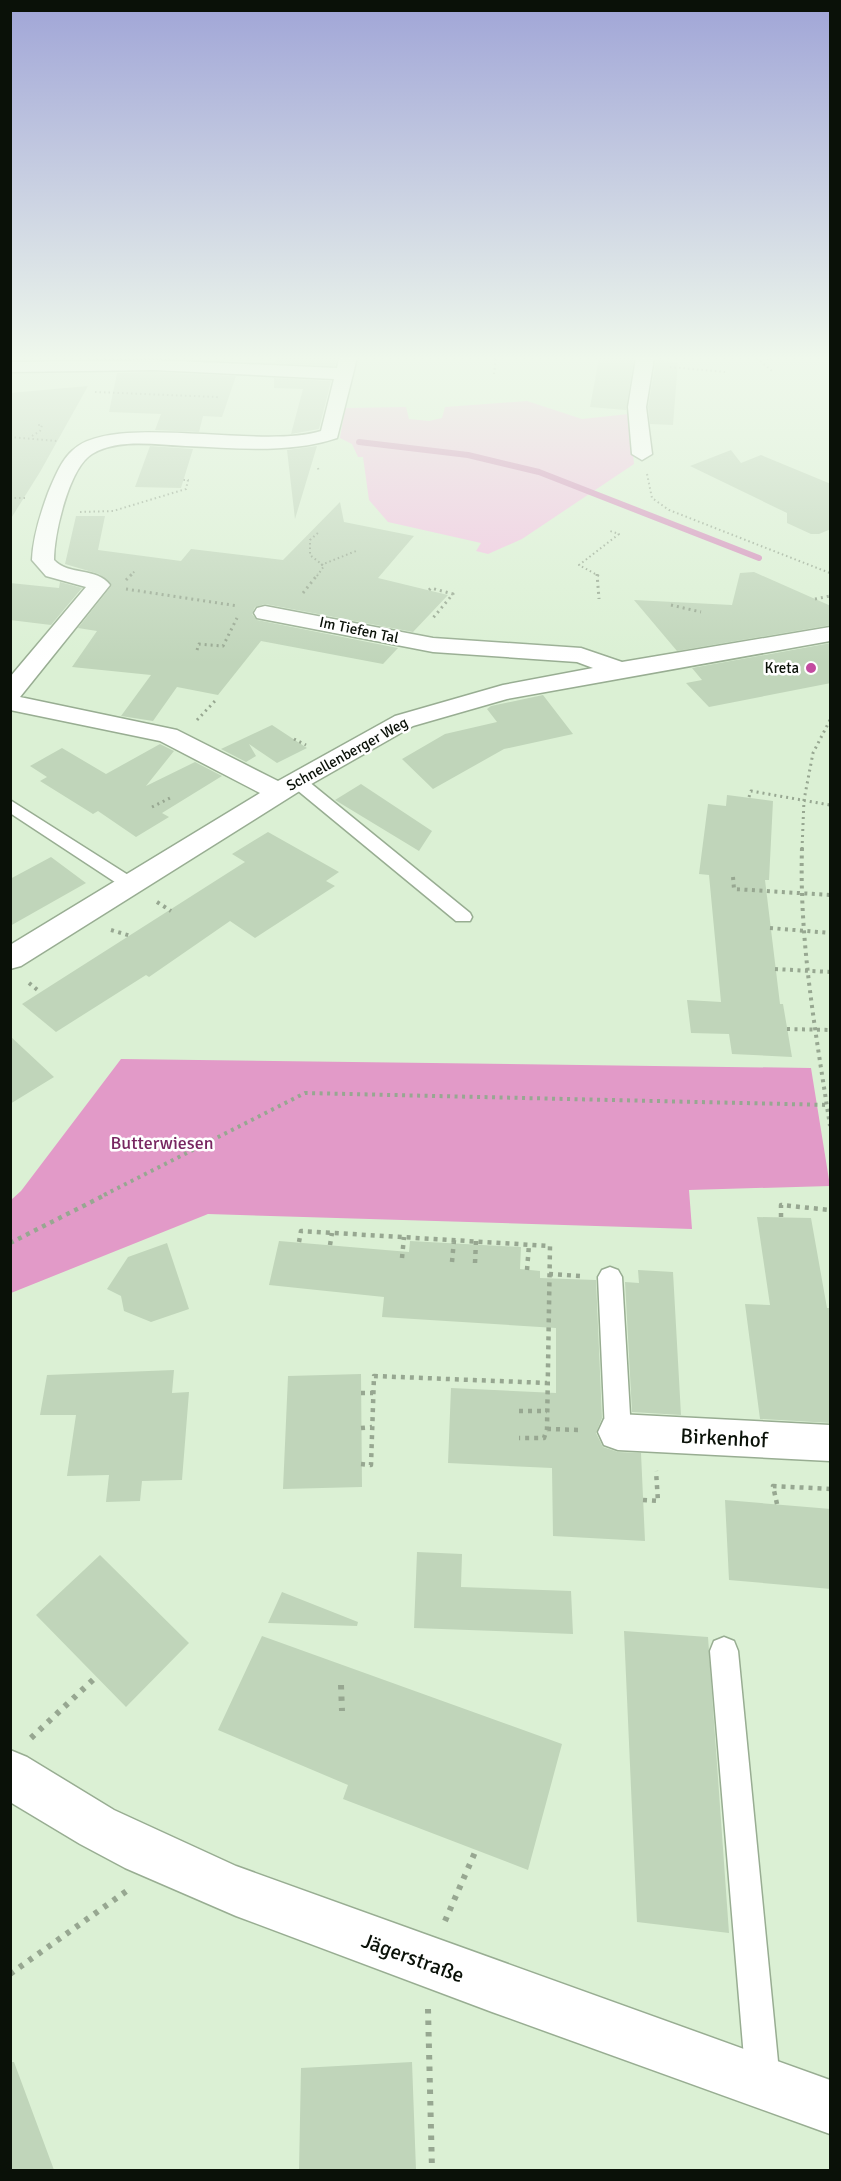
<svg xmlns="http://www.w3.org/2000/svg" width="841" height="2181" viewBox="0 0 841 2181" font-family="Signika,sans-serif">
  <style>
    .green { fill: #f2c4e1 }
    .forest { fill: #e29ac8 }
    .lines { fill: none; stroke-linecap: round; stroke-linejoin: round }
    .stream { stroke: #d58fbd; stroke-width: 6 }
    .building { fill: #c0d5ba }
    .service-casing { stroke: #98ad92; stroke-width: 3 }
    .minor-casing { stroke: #98ad92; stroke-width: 3 }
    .path-far4 { stroke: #97a791; stroke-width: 2; stroke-dasharray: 1.5 3; stroke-linecap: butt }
    .path-far3 { stroke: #97a791; stroke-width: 3; stroke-dasharray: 2 4; stroke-linecap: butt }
    .path-far2 { stroke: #97a791; stroke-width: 4; stroke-dasharray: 3 4.5; stroke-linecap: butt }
    .path-far1 { stroke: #97a791; stroke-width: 4.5; stroke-dasharray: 4 5; stroke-linecap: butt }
    .path { stroke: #97a791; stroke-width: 6; stroke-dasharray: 4.5 7; stroke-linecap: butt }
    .service { fill: #fff; fill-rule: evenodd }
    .minor { fill: #fff; fill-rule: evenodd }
    .poi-dot { fill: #c34ba0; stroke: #fff; stroke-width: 2 }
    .labels { text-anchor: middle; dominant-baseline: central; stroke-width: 5; stroke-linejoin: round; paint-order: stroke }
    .far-street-label { font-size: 15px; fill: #0a1108; stroke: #fff }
    .far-poi-label { font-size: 15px; fill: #0a1108; stroke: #fff; text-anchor: end }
    .park-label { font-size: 18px; fill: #782661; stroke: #fff }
    .near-street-label { font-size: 21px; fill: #0a1108; stroke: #fff }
  </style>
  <rect width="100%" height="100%" fill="#dbf0d4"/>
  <!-- green -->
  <path class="green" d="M 527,401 L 582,419 L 629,414 L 634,464 L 522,539 L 488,554 L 476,551 L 481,543 L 388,522 L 369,500 L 363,457 L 358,457 L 352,444 L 340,438 L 345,408 L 406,407 L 409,419 L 429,421 L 442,418 L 445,407 Z"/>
  <!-- forest -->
  <path class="forest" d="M 121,1059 L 811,1068 L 830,1186 L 689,1190 L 692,1229 L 208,1214 L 11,1293 L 11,1200 L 21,1191 Z"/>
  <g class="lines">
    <!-- stream -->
    <path class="stream" d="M 359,442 L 468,455 L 539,472 L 759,558"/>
  </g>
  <!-- building -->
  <path class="building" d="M 275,358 L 337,358 L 335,366 L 275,363 Z
    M 599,358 L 634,358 L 626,410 L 590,407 Z
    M 656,360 L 678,362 L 673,425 L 650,424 L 648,407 Z
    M 154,372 L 236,376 L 222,417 L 203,416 L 199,432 L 155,430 L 161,414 L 109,412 L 117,373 Z
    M 274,378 L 331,381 L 319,429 L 291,434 L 303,389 L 274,388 Z
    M 88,386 L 40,472 L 10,520 L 10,393 Z
    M 150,446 L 193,449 L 181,488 L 135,487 Z
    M 317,446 L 295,519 L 287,450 Z
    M 731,450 L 741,463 L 761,455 L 831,484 L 831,529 L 819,534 L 811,534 L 787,523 L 787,513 L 690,466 Z
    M 340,502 L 344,522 L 414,536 L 378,578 L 448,595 L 413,632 L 265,604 L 255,607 L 252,614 L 257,620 L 398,648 L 383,664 L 261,641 L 218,695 L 177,687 L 153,721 L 121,716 L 151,675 L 72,667 L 97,631 L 78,628 L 112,585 L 99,574 L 65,564 L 76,516 L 105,516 L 98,550 L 181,561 L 191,549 L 283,560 Z
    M 754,572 L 831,606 L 831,625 L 677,651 L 634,600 L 732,605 L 740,573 Z
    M 60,582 L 82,588 L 51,625 L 10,620 L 10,583 L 59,588 Z
    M 831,643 L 831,683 L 709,707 L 686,683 L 702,680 L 692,668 Z
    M 543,695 L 573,734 L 504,749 L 433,789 L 402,759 L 445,734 L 497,722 L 487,709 L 491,706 Z
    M 272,725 L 307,748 L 277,763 L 249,744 L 256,756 L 246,762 L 221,749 Z
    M 160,744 L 174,751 L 146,786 L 195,762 L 222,776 L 162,813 L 169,817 L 136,837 L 98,811 L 93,814 L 40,781 L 47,777 L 30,766 L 62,748 L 106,774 Z
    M 361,784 L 432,831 L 419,851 L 335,800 Z
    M 727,795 L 773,801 L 769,880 L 765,880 L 780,1004 L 783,1004 L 792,1057 L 732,1054 L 729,1034 L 691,1033 L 687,1000 L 721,1002 L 709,875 L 699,874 L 708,804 L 726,806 Z
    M 268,832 L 339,872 L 326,881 L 335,886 L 255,938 L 230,921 L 149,977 L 146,975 L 56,1032 L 22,1004 L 245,862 L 232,854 Z
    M 51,857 L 86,883 L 10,926 L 10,879 Z
    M 10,1036 L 54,1077 L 10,1104 Z
    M 757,1217 L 811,1218 L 827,1308 L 831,1308 L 831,1423 L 760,1419 L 745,1304 L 770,1305 Z
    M 279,1241 L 409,1252 L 410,1241 L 521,1247 L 520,1269 L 540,1271 L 540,1278 L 596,1280 L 602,1418 L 596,1433 L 603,1447 L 618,1452 L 641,1453 L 645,1541 L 553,1536 L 552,1468 L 448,1463 L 451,1388 L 556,1393 L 556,1328 L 382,1317 L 384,1297 L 269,1285 Z
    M 167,1243 L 189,1309 L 151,1322 L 124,1311 L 121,1296 L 107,1289 L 128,1257 Z
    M 638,1270 L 673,1272 L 681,1415 L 632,1412 L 625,1282 L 639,1283 Z
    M 174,1370 L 172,1393 L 189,1392 L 182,1480 L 142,1481 L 140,1501 L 106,1502 L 109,1475 L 67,1476 L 76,1415 L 40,1415 L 47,1375 Z
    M 361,1374 L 362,1487 L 283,1489 L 288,1376 Z
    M 725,1500 L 831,1509 L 831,1589 L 729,1580 Z
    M 417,1552 L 462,1554 L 461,1587 L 571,1591 L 573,1634 L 414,1628 Z
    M 100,1555 L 189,1643 L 126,1707 L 36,1615 Z
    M 282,1592 L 358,1622 L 357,1626 L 268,1623 Z
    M 624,1631 L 708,1637 L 729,1933 L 637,1922 Z
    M 262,1636 L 562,1744 L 528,1870 L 343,1799 L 348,1785 L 218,1730 Z
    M 10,2062 L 14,2062 L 54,2170 L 10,2170 Z
    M 412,2062 L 416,2170 L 299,2170 L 301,2068 Z"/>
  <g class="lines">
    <defs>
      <path id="service" d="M 297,776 L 303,777 L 470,913 L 472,917 L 470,921 L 456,921 L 291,785 L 289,781 Z
        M 10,800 L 136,880 L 139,884 L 136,888 L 124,888 L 10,813 Z
        M 610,1267 L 618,1270 L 622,1277 L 631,1432 L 627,1440 L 618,1444 L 609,1440 L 605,1432 L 598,1277 L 602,1270 Z
        M 724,1637 L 734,1641 L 738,1651 L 780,2082 L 775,2094 L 763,2099 L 751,2094 L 746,2082 L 710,1651 L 714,1641 Z"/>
      <path id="minor" d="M 339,358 L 357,358 L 337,438 C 289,454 236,448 186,446 C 156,445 119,438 92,454 C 69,468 54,534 54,560 C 69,576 97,567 110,585 L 20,697 L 177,730 L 278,781 L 395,716 L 503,685 L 593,668 L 577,662 L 433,652 L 257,618 L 254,613 L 257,608 L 265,606 L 433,638 L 581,648 L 622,662 L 830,627 L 830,641 L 507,699 L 413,726 L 306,787 L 21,966 L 10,969 L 10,945 L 260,793 L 160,741 L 10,710 L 10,677 L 86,587 L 46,576 L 32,560 C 33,537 40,515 48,493 C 54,479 61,460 73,450 C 113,412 261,450 321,431 L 334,379 L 154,370 L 10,372 L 10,362 L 154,360 L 337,368 Z
        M 636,358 L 654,358 L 646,407 L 652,454 L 642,460 L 632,454 L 628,407 Z
        M 618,1414 L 830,1425 L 830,1461 L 618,1450 L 604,1445 L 598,1432 L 604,1419 Z
        M 10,1750 L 27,1757 L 114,1810 L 236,1866 L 830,2080 L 830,2134 L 492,2012 L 236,1916 L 125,1868 L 80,1844 L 10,1802 Z"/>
    </defs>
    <!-- service casing -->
    <use href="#service" class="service-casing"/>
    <!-- minor casing -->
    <use href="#minor" class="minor-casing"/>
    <!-- path-far4 -->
    <path class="path-far4" d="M 757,358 L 772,371
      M 758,358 L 774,360
      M 670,367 L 725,372
      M 494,374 L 496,358
      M 95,392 L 217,397 L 216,400
      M 32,436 L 40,431 L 42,425 L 38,425
      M 10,437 L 57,441
      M 318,468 L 319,472
      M 647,474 L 652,498 L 669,510 L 830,573
      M 10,498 L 28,498
      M 80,512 L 113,511 L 186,489 L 188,480 L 183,480
      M 321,565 L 356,551
      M 130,576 L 136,570
      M 317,576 L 324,566 L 310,555 L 310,540 L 319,532
      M 599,576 L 579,565 L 619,534 L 610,531"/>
    <!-- path-far3 -->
    <path class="path-far3" d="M 597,574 L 599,599
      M 126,580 L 132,574
      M 126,589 L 238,606
      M 429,590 L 431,588 L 453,594 L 433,618
      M 303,593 L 318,574
      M 815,599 L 830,596
      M 671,605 L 701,612
      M 197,650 L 199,644 L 223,646 L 237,618
      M 197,720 L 215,701
      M 294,739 L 306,745
      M 749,797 L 751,791 L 830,805
      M 152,807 L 170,798
      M 802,849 L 804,800 L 813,753 L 830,720"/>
    <!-- path-far2 -->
    <path class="path-far2" d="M 802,848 C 799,942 816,1034 830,1126
      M 733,877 L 734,889 L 830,895
      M 157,902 L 171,911
      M 770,928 L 830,933
      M 111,930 L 131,936
      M 775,969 L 830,972
      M 29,983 L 40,992
      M 787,1029 L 830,1030
      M 104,1195 L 305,1093 L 830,1105"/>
    <!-- path-far1 -->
    <path class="path-far1" d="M 781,1217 L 781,1205 L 830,1210
      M 299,1242 L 301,1231 L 550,1246 L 547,1429 L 544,1438 L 519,1438
      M 10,1243 L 107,1194
      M 330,1245 L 332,1233
      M 402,1258 L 404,1237
      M 452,1262 L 454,1240
      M 475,1263 L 476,1241
      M 527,1270 L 529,1245
      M 549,1274 L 581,1276
      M 361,1393 L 373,1393
      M 519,1411 L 547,1411
      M 361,1428 L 372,1427
      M 547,1429 L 582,1430
      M 361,1464 L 371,1465 L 374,1376 L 547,1383
      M 643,1500 L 658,1501 L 656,1471
      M 777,1504 L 773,1486 L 830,1489"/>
    <!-- path -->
    <path class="path" d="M 341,1685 L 342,1711
      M 31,1738 L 96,1677
      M 445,1921 L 476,1850
      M 10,1974 L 128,1890
      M 428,2009 L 432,2170"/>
    <!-- service -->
    <use href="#service" class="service"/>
    <!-- minor -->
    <use href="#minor" class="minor"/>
  </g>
  <!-- sky -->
  <linearGradient id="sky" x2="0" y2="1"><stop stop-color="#a0a5d7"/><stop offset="0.54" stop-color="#eff8ec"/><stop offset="1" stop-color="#eff8ec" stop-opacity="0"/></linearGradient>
  <rect width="841" height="663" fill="url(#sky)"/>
  <!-- markers -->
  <circle class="poi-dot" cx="811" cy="668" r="6"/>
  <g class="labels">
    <!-- far-street labels -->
    <g class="far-street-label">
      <text transform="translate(359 630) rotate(12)">Im Tiefen Tal</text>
      <text transform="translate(347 754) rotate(-29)">Schnellenberger Weg</text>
    </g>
    <!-- far-poi labels -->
    <g class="far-poi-label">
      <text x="799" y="668">Kreta</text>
    </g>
    <!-- park labels -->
    <g class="park-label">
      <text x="162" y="1143">Butterwiesen</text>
    </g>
    <!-- near-street labels -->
    <g class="near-street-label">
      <text transform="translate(724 1438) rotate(3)">Birkenhof</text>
      <text transform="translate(413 1958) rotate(20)">Jägerstraße</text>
    </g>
  </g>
  <!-- border -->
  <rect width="841" height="2181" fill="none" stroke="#0a1108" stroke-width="24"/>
</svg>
